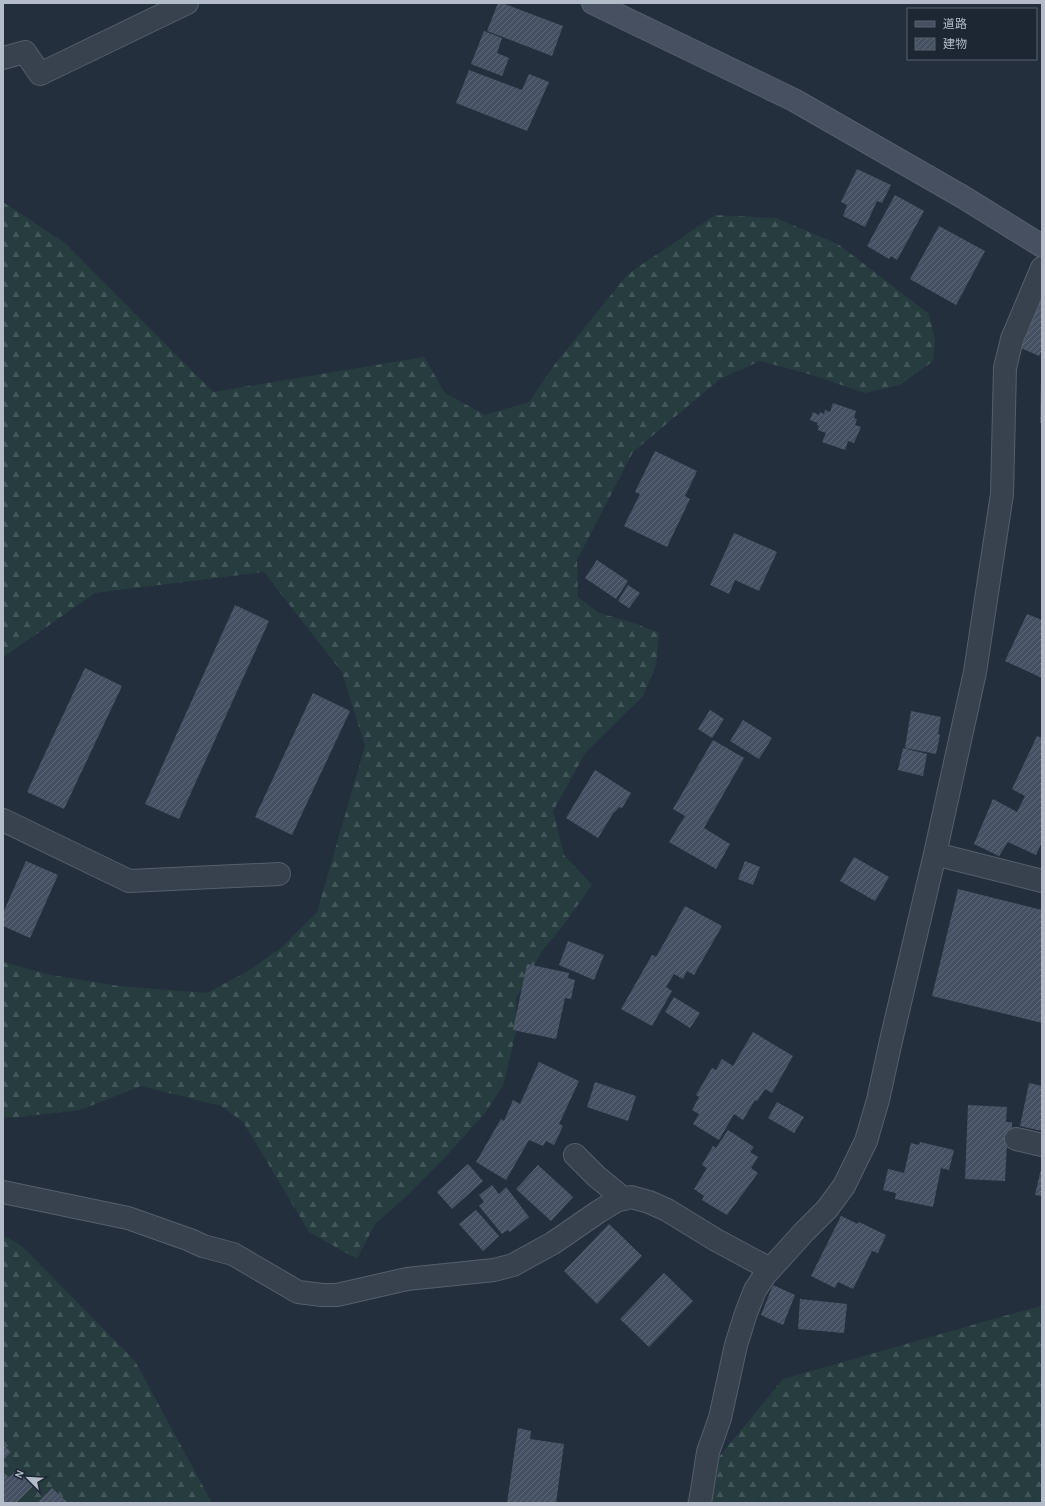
<svg xmlns="http://www.w3.org/2000/svg" width="1045" height="1506" viewBox="0 0 1045 1506" font-family="'Alegreya Sans','Noto Sans JP',sans-serif">
  <style>
    .forest { fill: url(#forest-firs) }
    .building { fill: url(#building-hatch) }
    .lines { fill: none; stroke-linecap: round; stroke-linejoin: round }
    .street-casing { stroke: #565f6c; stroke-width: 24 }
    .secondary-casing { stroke: #565f6c; stroke-width: 24 }
    .street { stroke: #38414e; stroke-width: 22 }
    .secondary { stroke: #465061; stroke-width: 22 }
  </style>
  <defs>
    <pattern id="forest-firs" width="22" height="20" patternUnits="userSpaceOnUse"><rect width="22" height="20" fill="#263c3f"/><path d="M5 1l3.5 6h-7zM16 11l3.5 6h-7z" fill="#435659"/></pattern>
    <pattern id="building-hatch" width="6" height="6" patternUnits="userSpaceOnUse"><rect width="6" height="6" fill="#455162"/><path d="M-1 1l2-2M0 6l6-6M5 7l2-2" fill="none" stroke="#5d6877"/></pattern>
  </defs>
  <rect width="100%" height="100%" fill="#242f3e"/>
  <!-- forest -->
  <path class="forest" d="M 3,202 L 65,243 L 213,392 L 424,357 L 445,393 L 485,415 L 529,402 L 555,364 L 628,274 L 715,215 L 776,218 L 838,244 L 929,314 L 935,340 L 933,361 L 900,385 L 865,393 L 812,375 L 760,361 L 720,379 L 633,452 L 577,560 L 578,597 L 599,613 L 631,622 L 659,633 L 656,665 L 643,696 L 586,752 L 553,811 L 564,855 L 592,885 L 562,927 L 542,951 L 516,998 L 516,1032 L 503,1086 L 484,1114 L 449,1153 L 410,1193 L 375,1224 L 357,1259 L 309,1232 L 243,1122 L 221,1106 L 141,1086 L 80,1110 L 19,1117 L 3,1118 L 3,962 L 51,975 L 119,986 L 207,993 L 248,971 L 282,947 L 317,912 L 365,746 L 342,672 L 264,572 L 95,593 L 5,656 L 3,656 Z
    M 3,1235 L 22,1246 L 135,1361 L 212,1503 L 3,1503 Z
    M 1042,1306 L 1042,1503 L 687,1503 L 687,1496 L 783,1379 L 1004,1316 Z"/>
  <!-- building -->
  <path class="building" d="M 498,3 L 502,3 L 563,26 L 552,56 L 487,31 Z
    M 484,31 L 502,38 L 497,53 L 509,58 L 502,76 L 471,64 Z
    M 469,70 L 522,90 L 529,74 L 549,82 L 527,131 L 456,103 Z
    M 857,169 L 891,185 L 882,203 L 877,201 L 865,227 L 843,216 L 847,205 L 841,202 Z
    M 895,195 L 924,211 L 897,260 L 891,256 L 889,259 L 867,246 Z
    M 939,226 L 985,251 L 956,305 L 910,279 Z
    M 1042,295 L 1042,350 L 1039,356 L 1021,348 Z
    M 1041,378 L 1042,378 L 1042,423 L 1040,423 Z
    M 833,403 L 856,411 L 854,418 L 857,419 L 855,425 L 861,427 L 854,443 L 848,441 L 845,450 L 822,442 L 826,433 L 818,430 L 819,426 L 817,425 L 818,423 L 810,420 L 813,412 L 819,415 L 820,412 L 824,414 L 825,410 L 830,412 Z
    M 655,451 L 697,471 L 685,496 L 690,499 L 667,547 L 624,526 L 640,494 L 635,492 Z
    M 734,533 L 777,552 L 759,591 L 735,580 L 729,594 L 710,585 Z
    M 597,560 L 628,581 L 616,599 L 585,578 Z
    M 628,585 L 640,593 L 629,608 L 618,601 Z
    M 235,605 L 269,621 L 179,819 L 145,804 Z
    M 1027,614 L 1042,620 L 1042,678 L 1005,661 Z
    M 85,668 L 122,686 L 64,809 L 27,792 Z
    M 313,693 L 350,711 L 292,835 L 255,817 Z
    M 710,710 L 724,719 L 712,738 L 698,729 Z
    M 911,711 L 941,717 L 938,734 L 940,735 L 936,754 L 905,748 Z
    M 743,720 L 772,738 L 759,759 L 730,741 Z
    M 1037,736 L 1042,738 L 1042,842 L 1036,855 L 1008,842 L 999,856 L 974,844 L 993,799 L 1017,812 L 1025,796 L 1012,789 Z
    M 713,740 L 744,758 L 704,828 L 730,844 L 716,869 L 669,842 L 685,816 L 673,809 Z
    M 903,748 L 927,754 L 923,776 L 898,770 Z
    M 595,770 L 631,793 L 622,808 L 619,807 L 615,812 L 614,812 L 598,838 L 566,818 Z
    M 854,857 L 889,877 L 875,901 L 840,881 Z
    M 26,861 L 58,875 L 30,938 L 3,926 L 3,913 Z
    M 745,861 L 760,867 L 753,885 L 738,879 Z
    M 958,889 L 1042,910 L 1042,1023 L 932,996 Z
    M 685,906 L 722,926 L 694,975 L 687,971 L 683,979 L 674,974 L 666,987 L 672,991 L 652,1026 L 621,1009 L 652,955 L 656,957 Z
    M 568,941 L 604,955 L 594,980 L 559,965 Z
    M 527,964 L 569,973 L 568,978 L 575,980 L 571,999 L 565,998 L 556,1039 L 513,1030 Z
    M 674,997 L 700,1013 L 690,1028 L 665,1012 Z
    M 753,1032 L 793,1056 L 772,1093 L 765,1089 L 757,1101 L 755,1100 L 743,1120 L 734,1114 L 719,1140 L 693,1124 L 699,1114 L 692,1110 L 699,1097 L 696,1095 L 712,1068 L 716,1070 L 722,1059 L 733,1066 Z
    M 539,1062 L 579,1081 L 559,1124 L 563,1126 L 554,1145 L 546,1141 L 543,1146 L 529,1140 L 506,1180 L 476,1162 L 501,1119 L 504,1121 L 513,1100 L 520,1104 Z
    M 595,1082 L 636,1096 L 628,1121 L 587,1107 Z
    M 1029,1083 L 1042,1086 L 1042,1131 L 1020,1126 Z
    M 777,1102 L 804,1117 L 794,1133 L 768,1118 Z
    M 968,1105 L 1007,1107 L 1006,1122 L 1012,1122 L 1012,1142 L 1007,1142 L 1005,1181 L 965,1179 Z
    M 728,1130 L 754,1147 L 750,1152 L 758,1157 L 751,1168 L 758,1173 L 727,1215 L 702,1200 L 704,1196 L 694,1189 L 707,1168 L 702,1165 L 713,1146 L 716,1148 Z
    M 920,1142 L 954,1150 L 949,1170 L 941,1168 L 933,1207 L 895,1199 L 896,1193 L 883,1190 L 888,1169 L 904,1173 L 911,1143 L 919,1145 Z
    M 468,1164 L 483,1181 L 452,1209 L 437,1192 Z
    M 538,1165 L 573,1197 L 551,1221 L 516,1189 Z
    M 1041,1169 L 1042,1170 L 1042,1196 L 1035,1195 Z
    M 492,1185 L 499,1194 L 506,1187 L 529,1217 L 510,1232 L 508,1230 L 502,1234 L 479,1206 L 484,1202 L 479,1195 Z
    M 476,1210 L 499,1236 L 483,1251 L 459,1224 Z
    M 841,1216 L 858,1224 L 859,1222 L 886,1235 L 878,1253 L 872,1251 L 853,1289 L 838,1282 L 835,1288 L 811,1276 Z
    M 609,1224 L 642,1256 L 597,1304 L 564,1271 Z
    M 664,1273 L 693,1301 L 649,1347 L 620,1319 Z
    M 773,1285 L 795,1295 L 783,1325 L 761,1315 Z
    M 800,1299 L 847,1304 L 844,1333 L 798,1329 Z
    M 518,1428 L 531,1431 L 530,1439 L 564,1444 L 556,1503 L 507,1503 Z
    M 3,1445 L 11,1452 L 3,1460 Z
    M 18,1469 L 34,1485 L 16,1503 L 3,1503 L 3,1472 L 9,1477 Z
    M 52,1488 L 68,1503 L 37,1503 Z"/>
  <g class="lines">
    <defs>
      <path id="street" d="M 3,58 L 25,52 L 40,74 L 187,3
        M 3,820 L 129,881 L 279,874
        M 935,854 L 1042,881
        M 1016,1139 L 1042,1145
        M 575,1155 L 596,1176 L 624,1199
        M 3,1192 L 128,1218 L 190,1240 L 203,1246 L 233,1254 L 298,1292 L 322,1295 L 337,1295 L 407,1279 L 494,1270 L 513,1265 L 553,1243 L 598,1212 L 616,1201 L 631,1197 L 649,1202 L 667,1210 L 716,1240 L 770,1269
        M 700,1503 L 708,1452 L 720,1418 L 736,1345 L 746,1313 L 755,1290 L 765,1275 L 804,1232 L 827,1209 L 844,1186 L 866,1141 L 878,1100 L 890,1045 L 935,854 L 975,672 L 1002,494 L 1005,368 L 1012,339 L 1042,268"/>
      <path id="secondary" d="M 593,3 L 794,100 L 963,197 L 1042,246"/>
    </defs>
    <!-- street casing -->
    <use href="#street" class="street-casing"/>
    <!-- secondary casing -->
    <use href="#secondary" class="secondary-casing"/>
    <!-- street -->
    <use href="#street" class="street"/>
    <!-- secondary -->
    <use href="#secondary" class="secondary"/>
  </g>
  <!-- border -->
  <rect width="1045" height="1506" fill="none" stroke="#b4bcc9" stroke-width="8"/>
  <!-- legend -->
  <rect x="907" y="8" width="130" height="52" fill="#1d2633" stroke="#59626f"/>
  <rect x="915" y="21" width="20" height="6" fill="#465061" stroke="#59626f"/>
  <text x="943" y="28" font-size="12" fill="#b4bcc9">道路</text>
  <rect x="915" y="38" width="20" height="12" fill="url(#building-hatch)" stroke="#59626f"/>
  <text x="943" y="48" font-size="12" fill="#b4bcc9">建物</text>
  <!-- north arrow -->
  <g transform="translate(28 1478) rotate(294)" stroke="#1d2633" stroke-width="3" paint-order="stroke">
  <path d="M0-3L7 15L0 10L-7 15Z" fill="#b4bcc9"/>
  <text y="-6" font-size="11" font-weight="bold" text-anchor="middle" fill="#b4bcc9">N</text>
  </g>
</svg>
